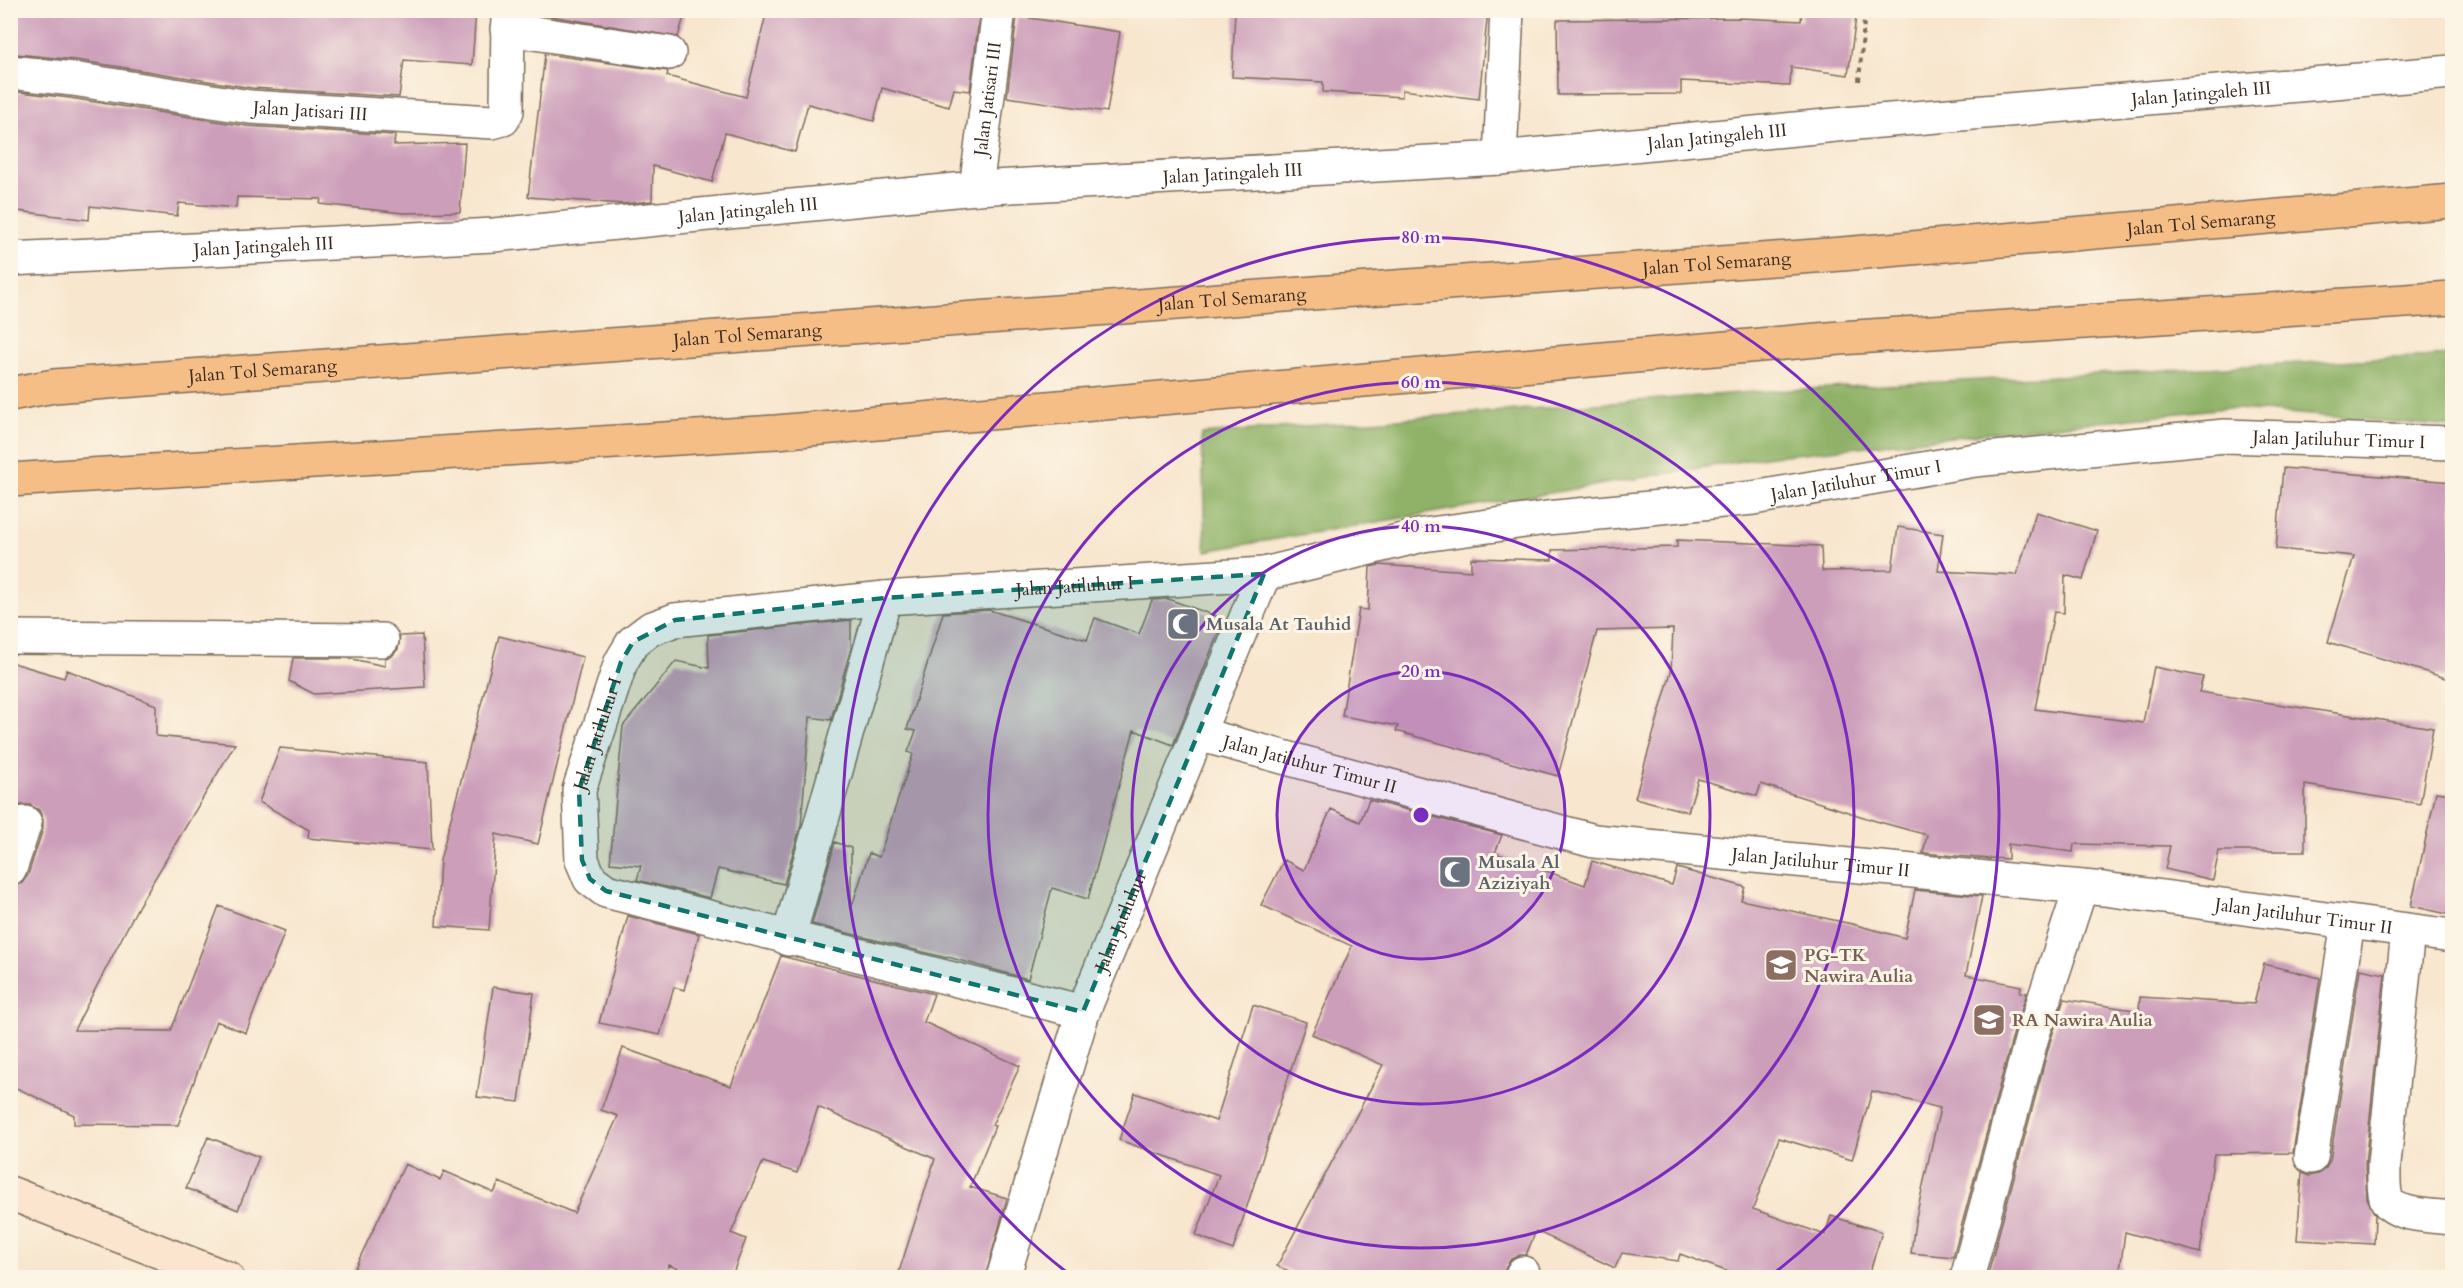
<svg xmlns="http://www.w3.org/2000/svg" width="2463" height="1288" viewBox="0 0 2463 1288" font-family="Cardo,serif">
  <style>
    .forest { fill: #8fb267; stroke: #656e42; stroke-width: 1.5 }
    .building { fill: #cc9eba }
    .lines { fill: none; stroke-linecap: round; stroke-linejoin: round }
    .street-casing { stroke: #7d6c5c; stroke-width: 36 }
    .secondary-casing { stroke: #7d6c5c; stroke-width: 36 }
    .highway-casing { stroke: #7d6c5c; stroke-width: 36 }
    .path { stroke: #7d6c5c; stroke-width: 4; stroke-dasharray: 4.5 4.5; stroke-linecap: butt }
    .street { stroke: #fff; stroke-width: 33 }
    .secondary { stroke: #fbe5cf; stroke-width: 33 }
    .highway { stroke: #f6be87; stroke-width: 33 }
    .marked { fill: #0f766e; fill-opacity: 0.2; stroke: #0f766e; stroke-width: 4.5; stroke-dasharray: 12 8; stroke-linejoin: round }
    .ring { fill: none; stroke: #7b2cbf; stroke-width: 3 }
    .labels { text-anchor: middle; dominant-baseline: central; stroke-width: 6; stroke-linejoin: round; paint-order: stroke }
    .street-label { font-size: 18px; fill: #3b2a1e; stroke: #fcf5e5 }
    .worship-label { font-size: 18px; font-weight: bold; fill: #5b616d; stroke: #fcf5e5; text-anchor: start }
    .education-label { font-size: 18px; font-weight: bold; fill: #785e54; stroke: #fcf5e5; text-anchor: start }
    .centre { fill: #7b2cbf; stroke: #fcf5e5; stroke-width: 3 }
    .ring-label { font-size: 18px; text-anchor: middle; font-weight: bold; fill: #7b2cbf; stroke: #fcf5e5; stroke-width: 6; stroke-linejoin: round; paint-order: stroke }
  </style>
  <rect width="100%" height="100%" fill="#fcf5e5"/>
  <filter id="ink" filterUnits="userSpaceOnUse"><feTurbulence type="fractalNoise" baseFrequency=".0167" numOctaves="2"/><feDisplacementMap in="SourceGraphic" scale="12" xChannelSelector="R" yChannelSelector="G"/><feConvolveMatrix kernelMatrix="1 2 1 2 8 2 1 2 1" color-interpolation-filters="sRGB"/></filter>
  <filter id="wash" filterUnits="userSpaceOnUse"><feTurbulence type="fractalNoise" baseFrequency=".008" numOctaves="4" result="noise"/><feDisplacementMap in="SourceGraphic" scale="24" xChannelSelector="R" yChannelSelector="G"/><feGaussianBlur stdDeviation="1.35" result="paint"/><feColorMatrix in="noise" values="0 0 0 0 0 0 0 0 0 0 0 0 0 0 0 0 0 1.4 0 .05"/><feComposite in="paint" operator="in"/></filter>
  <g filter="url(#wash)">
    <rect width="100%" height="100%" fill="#f8e6ce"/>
    <!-- forest -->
    <path class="forest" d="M 2452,355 L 2452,427 L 2226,408 L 1765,457 L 1205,551 L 1202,434 L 1753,392 Z"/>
    <g id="blocks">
      <!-- building -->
      <path class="building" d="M 10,10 L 476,10 L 472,65 L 404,60 L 399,97 L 252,88 L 76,60 L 16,54 L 10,52 Z
        M 550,10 L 686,10 L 678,37 L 550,16 Z
        M 767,10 L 980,10 L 970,91 L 954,89 L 949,107 L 882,88 L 874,121 L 808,104 L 795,152 L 725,133 L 712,182 L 653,166 L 652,201 L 623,204 L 528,197 L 545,54 L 668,71 L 667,76 L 746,97 Z
        M 1235,10 L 1488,10 L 1479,99 L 1402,90 L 1402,97 L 1323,92 L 1323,82 L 1232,77 Z
        M 1802,10 L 1857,10 L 1848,75 L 1791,67 L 1790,86 L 1681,81 L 1681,94 L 1558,95 L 1557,20 L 1740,18 L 1801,21 Z
        M 1017,16 L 1120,32 L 1107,112 L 1007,97 Z
        M 11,91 L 70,98 L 247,126 L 395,135 L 394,145 L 465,143 L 460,212 L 403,213 L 320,204 L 321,199 L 237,197 L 236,208 L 179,203 L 177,216 L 90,206 L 89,220 L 10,210 Z
        M 2283,468 L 2452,482 L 2452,680 L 2328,642 L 2354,556 L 2276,549 Z
        M 2036,512 L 2097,531 L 2083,580 L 2065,575 L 2064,613 L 2054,612 L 2035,709 L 2143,723 L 2154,667 L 2203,677 L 2199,692 L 2433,728 L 2420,804 L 2305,785 L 2305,851 L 2219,851 L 2213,880 L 2165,869 L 2170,846 L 2074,844 L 2073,852 L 2008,844 L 2008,859 L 1990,858 L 1990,859 L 1923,853 L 1927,835 L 1876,821 L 1761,784 L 1757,796 L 1698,779 L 1688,812 L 1635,798 L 1671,672 L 1673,629 L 1597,631 L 1558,776 L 1396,731 L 1398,726 L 1342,716 L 1359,609 L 1368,610 L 1370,567 L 1378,565 L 1471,571 L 1471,558 L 1552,560 L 1552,550 L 1677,547 L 1677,540 L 1821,546 L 1822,571 L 1892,570 L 1898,527 L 1943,534 L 1938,571 L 2017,575 Z
        M 1168,599 L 1224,619 L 1173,745 L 1134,730 L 1088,899 L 1052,888 L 1028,979 L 948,957 L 947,958 L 812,924 L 835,842 L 851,848 L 851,909 L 869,853 L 879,857 L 913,754 L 908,752 L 916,731 L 907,729 L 943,613 L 989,610 L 1087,640 L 1095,618 L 1139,634 L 1152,600 Z
        M 851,620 L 851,648 L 831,720 L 810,717 L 801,825 L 784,884 L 718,869 L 710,898 L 637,880 L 641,866 L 610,863 L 623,726 L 676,661 L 709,668 L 708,635 Z
        M 422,635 L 425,687 L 314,694 L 289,681 L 293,658 L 347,658 L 385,666 L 385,658 L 392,656 L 398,649 L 400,636 Z
        M 499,636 L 583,657 L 538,844 L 496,834 L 489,930 L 436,926 L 440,860 Z
        M 10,662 L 64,678 L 67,670 L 156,705 L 156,736 L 235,744 L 139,905 L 74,1030 L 171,1031 L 219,906 L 285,931 L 246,1033 L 216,1021 L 178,1125 L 74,1124 L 74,1115 L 10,1085 L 10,887 L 22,883 L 28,875 L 43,829 L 43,820 L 39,810 L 30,805 L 21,805 L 10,812 Z
        M 280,748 L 428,762 L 432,850 L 308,838 L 309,830 L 259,802 Z
        M 2436,792 L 2452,794 L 2452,915 L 2411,906 Z
        M 1369,800 L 1502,835 L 1495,853 L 1585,885 L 1592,861 L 1672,885 L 1677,868 L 1745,887 L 1741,900 L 1852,924 L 1905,938 L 1915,890 L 1982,896 L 1966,975 L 2021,986 L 2020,992 L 2027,993 L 2014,1032 L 1953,1257 L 1911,1253 L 1915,1222 L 1940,1108 L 1872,1091 L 1852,1160 L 1779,1138 L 1753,1209 L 1825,1235 L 1831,1216 L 1882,1232 L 1868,1278 L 1745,1278 L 1680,1254 L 1678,1261 L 1622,1253 L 1615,1268 L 1536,1231 L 1526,1255 L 1520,1255 L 1511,1259 L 1506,1266 L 1503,1278 L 1305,1278 L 1277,1266 L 1383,1065 L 1312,1034 L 1352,946 L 1261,905 L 1284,860 L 1304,870 L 1331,809 L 1360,822 Z
        M 628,916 L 699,934 L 684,990 L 674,987 L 660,1035 L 599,1023 Z
        M 781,956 L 934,994 L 924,1022 L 1020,1066 L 992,1125 L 995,1126 L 970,1187 L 1007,1198 L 985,1278 L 897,1278 L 935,1159 L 818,1107 L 797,1173 L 763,1162 L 731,1233 L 746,1239 L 731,1278 L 701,1278 L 669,1265 L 665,1278 L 350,1278 L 405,1164 L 440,1180 L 444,1171 L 494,1193 L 499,1182 L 574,1213 L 618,1116 L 601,1110 L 623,1048 L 731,1086 Z
        M 2264,964 L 2320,978 L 2293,1153 L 2214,1154 L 2200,1253 L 2125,1232 L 2119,1278 L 1987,1278 L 2050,1042 L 2064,999 L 2139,1011 L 2140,997 L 2254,1004 Z
        M 2360,969 L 2385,974 L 2365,1164 L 2367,1198 L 2375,1215 L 2374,1244 L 2297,1240 L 2302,1173 L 2309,1176 L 2318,1174 L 2326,1168 L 2330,1160 Z
        M 493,987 L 534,993 L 519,1102 L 477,1097 Z
        M 1253,1005 L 1306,1022 L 1233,1250 L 1196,1235 L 1219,1175 L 1119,1140 L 1135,1093 L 1216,1121 Z
        M 208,1137 L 259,1157 L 238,1210 L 186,1188 Z"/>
    </g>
  </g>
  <g filter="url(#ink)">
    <use href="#blocks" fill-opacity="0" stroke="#7d6c5c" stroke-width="1.5"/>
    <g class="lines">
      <defs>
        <g id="street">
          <path d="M 507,29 L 669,53"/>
          <path id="s1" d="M 10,72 L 73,79 L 250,107 L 492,122 L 503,119 L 507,111 L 508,10"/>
          <path d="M 1500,158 L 1507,10"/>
          <path id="s2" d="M 976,188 L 999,10"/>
          <path id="s3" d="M 10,259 L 494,235 L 976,188 L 1500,158 L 1856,123 L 2452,72"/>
          <path d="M 10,637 L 382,640"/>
          <path id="s4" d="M 1198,734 L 1594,841 L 2104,889 L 2452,936"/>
          <path d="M 10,869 L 25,823"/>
          <path d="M 2408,931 L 2384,1164 C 2384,1175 2383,1187 2386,1198 C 2391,1216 2436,1216 2452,1218"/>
          <path d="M 788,939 L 885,598"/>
          <path id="s5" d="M 1083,1012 L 606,891 L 590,879 L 582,860 L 579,790 L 621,662 L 633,642 L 650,629 L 675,620 L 885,598 L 1264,574 L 1423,535 L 1547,518 L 1753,498 L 1975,460 L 2225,436 L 2452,443"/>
          <path d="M 2311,1157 L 2348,923"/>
          <path id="s6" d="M 1003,1278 L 1083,1012 L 1264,574"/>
          <path d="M 1521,1278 L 1523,1273"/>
          <path d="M 1967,1278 L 2032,1037 L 2081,887"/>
        </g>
        <path id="secondary" d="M 10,1193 L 227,1278"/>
        <g id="highway">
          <path id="s7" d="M 10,394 L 54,386 L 1842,254 L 2452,201"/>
          <path d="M 10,480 L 776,432 L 1840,338 L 2452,298"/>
        </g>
      </defs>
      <!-- street casing -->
      <use href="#street" class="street-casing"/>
      <!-- secondary casing -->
      <use href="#secondary" class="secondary-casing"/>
      <!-- highway casing -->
      <use href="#highway" class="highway-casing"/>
      <!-- path -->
      <path class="path" d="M 1859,81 L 1865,10"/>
      <!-- street -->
      <use href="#street" class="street"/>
      <!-- secondary -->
      <use href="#secondary" class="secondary"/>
      <!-- highway -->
      <use href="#highway" class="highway"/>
    </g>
  </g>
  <!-- marked area -->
  <path class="marked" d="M 1264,574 L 1083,1012 L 606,891 L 590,879 L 582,860 L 579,790 L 621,662 L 633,642 L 675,620 L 885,598 Z"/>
  <!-- distance rings -->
  <circle cx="1421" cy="815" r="144" fill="#7b2cbf" fill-opacity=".12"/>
  <g class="ring">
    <circle cx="1421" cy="815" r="144"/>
    <circle cx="1421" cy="815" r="289"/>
    <circle cx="1421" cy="815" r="433"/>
    <path d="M1073 1277A578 578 0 1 1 1769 1277"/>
  </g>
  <!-- icons -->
  <defs>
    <symbol id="mosque-square" viewBox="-11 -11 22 22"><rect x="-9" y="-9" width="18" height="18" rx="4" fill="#6b7280" stroke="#fcf5e5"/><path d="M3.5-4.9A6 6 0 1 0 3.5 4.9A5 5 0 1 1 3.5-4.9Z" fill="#fff"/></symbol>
    <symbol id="school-square" viewBox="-11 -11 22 22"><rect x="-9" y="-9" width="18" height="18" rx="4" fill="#8d6e63" stroke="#fcf5e5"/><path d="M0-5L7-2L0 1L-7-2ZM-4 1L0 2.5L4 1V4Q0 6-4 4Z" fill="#fff"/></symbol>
  </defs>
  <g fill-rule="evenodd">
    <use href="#mosque-square" x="1164" y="605" width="38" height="38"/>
    <use href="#mosque-square" x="1436" y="853" width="38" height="38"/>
    <use href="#school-square" x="1762" y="946" width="38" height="38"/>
    <use href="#school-square" x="1970" y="1001" width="38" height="38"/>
  </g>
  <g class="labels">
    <!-- street labels -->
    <g class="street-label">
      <text stroke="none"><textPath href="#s3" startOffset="2198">Jalan Jatingaleh III</textPath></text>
      <text stroke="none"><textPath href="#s2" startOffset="90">Jalan Jatisari III</textPath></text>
      <text stroke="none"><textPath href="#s1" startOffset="303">Jalan Jatisari III</textPath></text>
      <text stroke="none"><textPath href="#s3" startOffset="1712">Jalan Jatingaleh III</textPath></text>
      <text stroke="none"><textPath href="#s3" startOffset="1226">Jalan Jatingaleh III</textPath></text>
      <text stroke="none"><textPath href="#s3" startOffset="740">Jalan Jatingaleh III</textPath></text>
      <text stroke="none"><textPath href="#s7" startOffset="2198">Jalan Tol Semarang</textPath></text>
      <text stroke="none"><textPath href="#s3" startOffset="254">Jalan Jatingaleh III</textPath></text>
      <text stroke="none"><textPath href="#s7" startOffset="1712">Jalan Tol Semarang</textPath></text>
      <text stroke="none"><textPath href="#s7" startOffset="1226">Jalan Tol Semarang</textPath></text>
      <text stroke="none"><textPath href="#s7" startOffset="740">Jalan Tol Semarang</textPath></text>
      <text stroke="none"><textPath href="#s7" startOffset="254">Jalan Tol Semarang</textPath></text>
      <text stroke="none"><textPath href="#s5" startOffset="2486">Jalan Jatiluhur Timur I</textPath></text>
      <text stroke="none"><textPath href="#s5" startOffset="2000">Jalan Jatiluhur Timur I</textPath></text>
      <text stroke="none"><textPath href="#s5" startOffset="1210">Jalan Jatiluhur I</textPath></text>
      <text stroke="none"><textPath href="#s5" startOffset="662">Jalan Jatiluhur I</textPath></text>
      <text stroke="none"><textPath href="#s4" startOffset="116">Jalan Jatiluhur Timur II</textPath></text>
      <text stroke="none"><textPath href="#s4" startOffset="638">Jalan Jatiluhur Timur II</textPath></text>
      <text stroke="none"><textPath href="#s4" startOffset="1124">Jalan Jatiluhur Timur II</textPath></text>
      <text stroke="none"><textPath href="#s6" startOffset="376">Jalan Jatiluhur</textPath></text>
    </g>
    <!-- worship labels -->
    <g class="worship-label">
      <text x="1206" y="624">Musala At Tauhid</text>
      <text x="1478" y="862">Musala Al<tspan x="1478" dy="21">Aziziyah</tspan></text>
    </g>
    <!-- education labels -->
    <g class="education-label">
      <text x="1804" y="955">PG-TK<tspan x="1804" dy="21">Nawira Aulia</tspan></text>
      <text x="2012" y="1020">RA Nawira Aulia</text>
    </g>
  </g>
  <circle cx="1421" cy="815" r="9" class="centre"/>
  <g class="ring-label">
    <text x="1421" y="243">80 m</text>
    <text x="1421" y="388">60 m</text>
    <text x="1421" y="532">40 m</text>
    <text x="1421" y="677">20 m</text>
  </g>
  <!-- margin -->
  <rect width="2463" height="1288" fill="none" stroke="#fcf5e5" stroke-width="36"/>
</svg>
